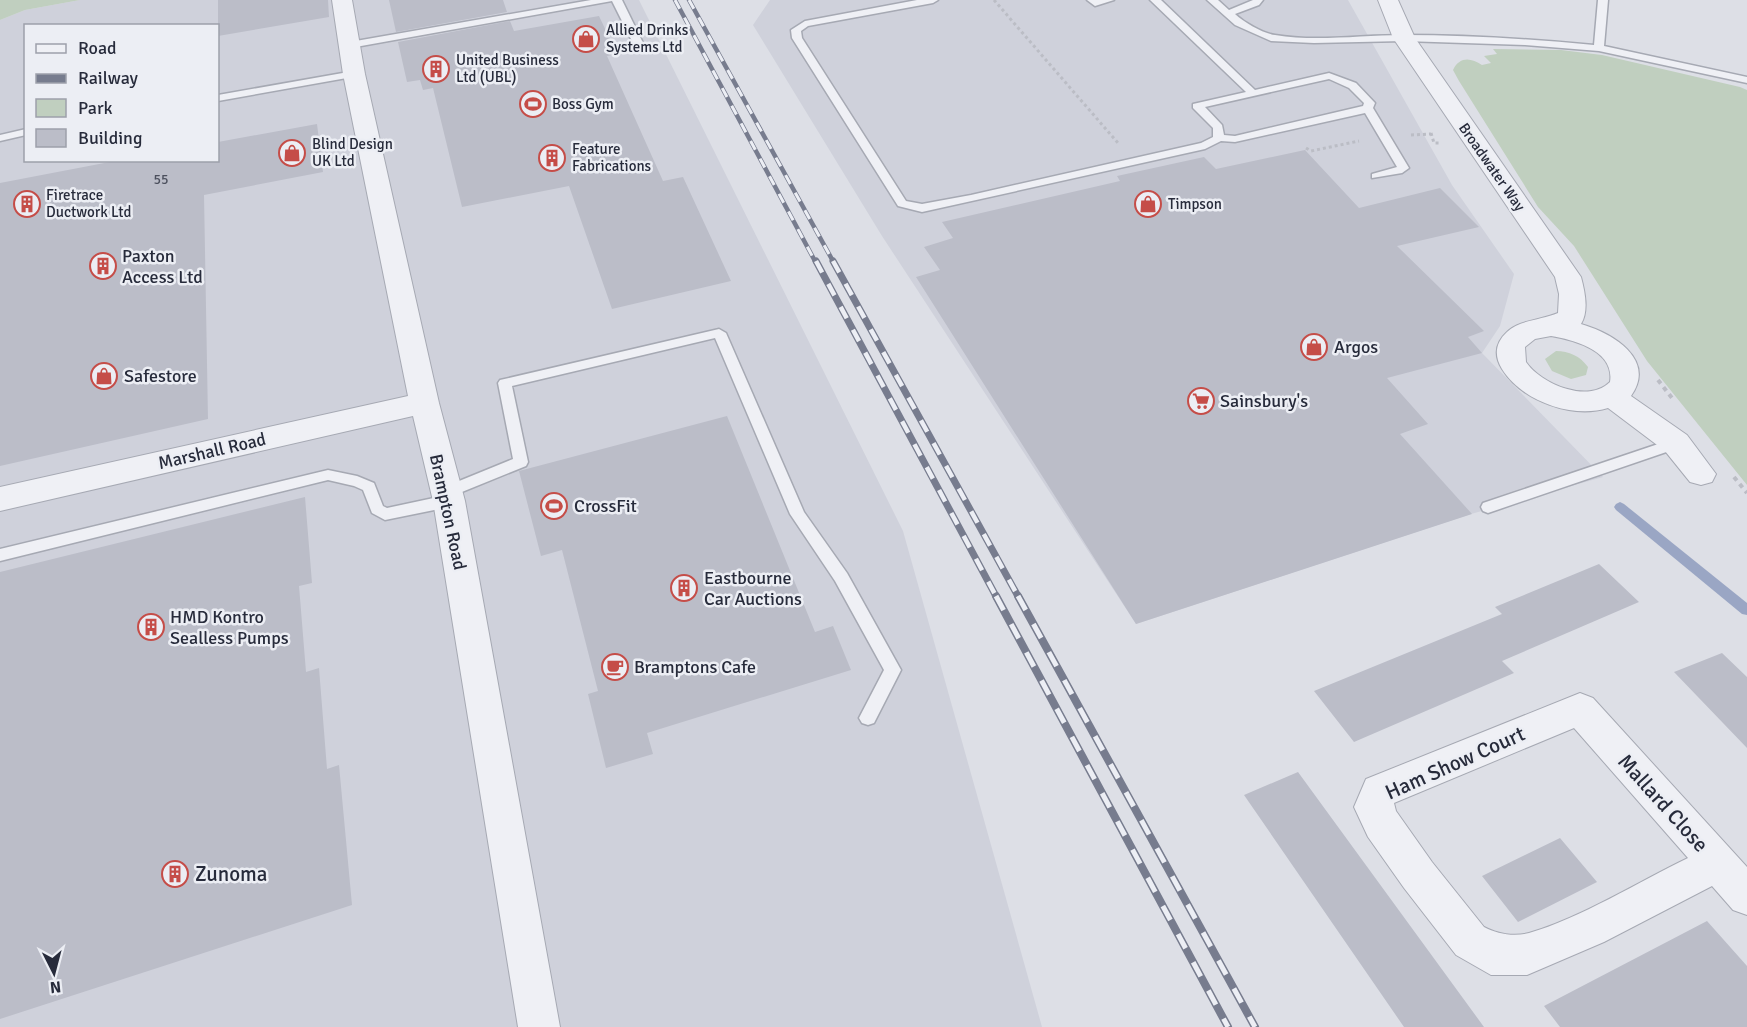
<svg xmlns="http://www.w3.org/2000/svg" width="1747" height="1027" viewBox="0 0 1747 1027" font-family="Signika,sans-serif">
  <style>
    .built { fill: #cfd1db; fill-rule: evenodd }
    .green { fill: #c0cfbf }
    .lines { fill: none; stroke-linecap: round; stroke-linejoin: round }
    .stream { fill: #9aa6c4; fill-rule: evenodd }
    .building { fill: #bbbdc8 }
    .lane-casing { stroke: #a6a9b3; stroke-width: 3 }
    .street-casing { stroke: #a6a9b3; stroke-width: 2 }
    .path-far1 { stroke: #bbbdc5; stroke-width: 3; stroke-dasharray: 3 3; stroke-linecap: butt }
    .path { stroke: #bbbdc5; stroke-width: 4; stroke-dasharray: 4.5 4.5; stroke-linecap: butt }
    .lane { fill: #eff0f5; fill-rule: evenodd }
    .street { fill: #eff0f5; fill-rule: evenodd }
    .rail-far2-casing { stroke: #777c8e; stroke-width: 4.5 }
    .rail-far1-casing { stroke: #777c8e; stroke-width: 7 }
    .rail-casing { stroke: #777c8e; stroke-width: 8 }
    .rail-far2 { stroke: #eceef4; stroke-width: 3; stroke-dasharray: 10; stroke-linecap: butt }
    .rail-far1 { stroke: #eceef4; stroke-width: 4.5; stroke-dasharray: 13; stroke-linecap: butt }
    .rail { stroke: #eceef4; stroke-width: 5; stroke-dasharray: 16; stroke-linecap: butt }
    .labels { text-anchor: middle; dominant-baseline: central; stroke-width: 5; stroke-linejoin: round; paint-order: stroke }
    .far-number-label { font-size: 14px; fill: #4c505e }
    .far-poi-label { font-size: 15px; fill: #272b3b; stroke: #eceef4; text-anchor: start }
    .far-street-label { font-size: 15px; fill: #272b3b; stroke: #eceef4 }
    .poi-label { font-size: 18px; fill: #272b3b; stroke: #eceef4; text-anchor: start }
    .street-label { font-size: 18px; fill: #272b3b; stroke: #eceef4 }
    .near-street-label { font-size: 21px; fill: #272b3b; stroke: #eceef4 }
    .near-poi-label { font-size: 21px; fill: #272b3b; stroke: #eceef4; text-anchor: start }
  </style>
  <rect width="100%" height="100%" fill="#dddfe6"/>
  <!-- built -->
  <path class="built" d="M 80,0 L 639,0 L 903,531 L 1042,1027 L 0,1027 L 0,20 L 25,10 ZM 26,26 L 218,26 L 218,160 L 26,160 Z
    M 770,0 L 1348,0 L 1452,185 L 1514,274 L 1500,326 L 1482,353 L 1603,477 L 1471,514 L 1136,624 L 882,236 L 753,25 Z"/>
  <!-- green -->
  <path class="green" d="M 0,0 L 80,0 L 25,10 L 0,20 Z
    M 1493,49 L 1561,50 L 1602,55 L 1740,87 L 1747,90 L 1747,485 L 1647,361 L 1574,246 L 1538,207 L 1459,81 L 1453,70 C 1460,56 1471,58 1482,65 L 1491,63 L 1484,56 L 1497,54 Z
    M 1556,351 C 1569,351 1580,356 1588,367 L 1586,375 L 1571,379 L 1552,371 L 1545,359 Z"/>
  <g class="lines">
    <!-- stream -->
    <path class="stream" d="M 1620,502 L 1624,504 L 1747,603 L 1747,615 L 1742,614 L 1616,510 L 1614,507 L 1616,504 Z"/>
  </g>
  <!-- building -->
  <path class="building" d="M 218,0 L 328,0 L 329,17 L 218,36 Z
    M 389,0 L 503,0 L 507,12 L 396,32 Z
    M 599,16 L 617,54 L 607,56 L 663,181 L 683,177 L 731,281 L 612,309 L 569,186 L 462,207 L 433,88 L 423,90 L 420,80 L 407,82 L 398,42 L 510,21 L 514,31 Z
    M 317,124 L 323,172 L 204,195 L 208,419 L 0,466 L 0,183 L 120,160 L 218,160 L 218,142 Z
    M 1305,150 L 1359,208 L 1440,188 L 1479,227 L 1397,246 L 1484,331 L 1468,337 L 1482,353 L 1387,378 L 1428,424 L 1400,434 L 1472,514 L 1136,624 L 916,277 L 940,270 L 924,247 L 953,238 L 942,222 L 1120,181 L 1117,176 L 1204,157 L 1216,169 Z
    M 727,416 L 815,632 L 833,626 L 851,670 L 647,733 L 653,754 L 606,768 L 588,694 L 598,691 L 562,550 L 541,556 L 519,471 Z
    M 305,497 L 312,583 L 299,586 L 306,672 L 319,668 L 327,769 L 339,765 L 352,905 L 0,1019 L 0,572 Z
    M 1599,564 L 1639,602 L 1502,661 L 1514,673 L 1354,742 L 1314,691 L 1502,614 L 1495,607 Z
    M 1722,653 L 1747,677 L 1747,748 L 1674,672 Z
    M 1298,772 L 1484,1027 L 1404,1027 L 1244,795 Z
    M 1560,838 L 1597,882 L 1518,922 L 1482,876 Z
    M 1707,921 L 1747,966 L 1747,1027 L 1560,1027 L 1544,1006 Z"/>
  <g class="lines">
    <defs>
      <path id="lane" d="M 591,0 L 622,0 L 644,45 L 643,47 L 634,45 L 612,1 L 350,48 L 345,45 L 350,42 Z
        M 917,0 L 938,0 L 933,3 L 808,26 L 801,31 L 802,38 L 906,201 L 922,204 L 971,195 L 1201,143 L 1213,137 L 1213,128 L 1193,108 L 1193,104 L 1246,92 L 1150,0 L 1161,0 L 1255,90 L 1329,73 L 1356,83 L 1375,103 L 1373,108 L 1409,168 L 1402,173 L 1372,178 L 1372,174 L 1397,167 L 1365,113 L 1235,142 L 1221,141 L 1205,149 L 922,212 L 898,206 L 792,38 L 791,30 L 805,21 ZM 1329,79 L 1349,88 L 1364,103 L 1363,106 L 1235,136 L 1224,135 L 1222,125 L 1205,107 Z
        M 1087,0 L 1114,0 L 1095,6 Z
        M 1207,0 L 1218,0 L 1229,10 L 1253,0 L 1263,0 L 1259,5 L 1235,14 C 1245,23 1262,33 1275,35 C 1316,42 1361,35 1403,35 C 1467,35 1531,39 1594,45 L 1598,0 L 1608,0 L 1604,46 L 1747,77 L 1747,83 L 1599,51 L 1525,45 L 1404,41 L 1314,43 L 1271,41 L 1235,25 Z
        M 354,71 L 358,72 L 358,76 L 218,101 L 218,95 Z
        M 26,129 L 26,135 L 0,141 L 0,135 Z
        M 719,329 L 726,333 L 804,512 L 847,573 L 901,670 L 874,723 L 868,725 L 862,723 L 859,718 L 884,670 L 835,581 L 790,514 L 715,338 L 512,386 L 528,462 L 526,466 L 452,496 L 456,501 L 454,505 L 449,507 L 385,520 L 372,513 L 363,490 L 354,486 L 328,480 L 0,561 L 0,549 L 328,470 L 357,476 L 374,483 L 383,506 L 387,508 L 443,496 L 440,492 L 442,488 L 513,459 L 498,383 L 500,380 Z
        M 1676,438 L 1681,439 L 1683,443 L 1681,447 L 1488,513 L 1483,511 L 1481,507 L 1483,503 Z"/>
      <path id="street" d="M 332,0 L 352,0 L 365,74 L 439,403 L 465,501 L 560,1027 L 518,1027 L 433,501 L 413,416 L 0,511 L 0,487 L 408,396 L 343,74 Z
        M 1378,0 L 1398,0 L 1415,38 L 1581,277 C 1585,292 1589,311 1581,324 C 1612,333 1657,359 1631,396 L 1687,435 L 1716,474 L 1712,482 L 1701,485 L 1690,482 L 1665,451 L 1608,408 C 1572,419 1522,401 1502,369 C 1494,356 1495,343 1507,332 C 1519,320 1542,320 1558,313 L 1559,294 L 1555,277 L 1393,38 ZM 1551,336 C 1575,340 1615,351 1610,382 C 1588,404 1541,384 1526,362 L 1525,347 L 1535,339 Z
        M 1580,693 L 1593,698 L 1747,867 L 1747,915 L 1733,910 L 1712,886 L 1604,942 L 1527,975 L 1491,975 L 1456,955 L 1404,888 L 1368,837 L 1354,807 L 1366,779 ZM 1574,728 L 1688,858 C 1640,881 1579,919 1529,933 C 1514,937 1497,934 1484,927 L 1432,862 L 1396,811 L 1394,803 Z"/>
    </defs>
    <!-- lane casing -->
    <use href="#lane" class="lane-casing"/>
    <!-- street casing -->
    <use href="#street" class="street-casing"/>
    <!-- path-far1 -->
    <path class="path-far1" d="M 994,0 L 1118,143
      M 1431,133 L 1434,143 L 1440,143
      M 1411,135 L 1431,134
      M 1306,148 L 1311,151 L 1359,141"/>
    <!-- path -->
    <path class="path" d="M 1658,380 L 1672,398
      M 1734,477 L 1747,493"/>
    <!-- lane -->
    <use href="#lane" class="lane"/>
    <!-- street -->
    <use href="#street" class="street"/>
    <defs>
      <path id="rail-far2" d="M 675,0 L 816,263
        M 689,0 L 834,263"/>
      <path id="rail-far1" d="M 816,261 L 997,598
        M 833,261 L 1019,598"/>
      <path id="rail" d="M 996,596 L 1228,1027
        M 1018,596 L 1255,1027"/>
    </defs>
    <!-- rail-far2 casing -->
    <use href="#rail-far2" class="rail-far2-casing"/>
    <!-- rail-far1 casing -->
    <use href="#rail-far1" class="rail-far1-casing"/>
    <!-- rail casing -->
    <use href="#rail" class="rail-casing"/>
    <!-- rail-far2 -->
    <use href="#rail-far2" class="rail-far2"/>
    <!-- rail-far1 -->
    <use href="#rail-far1" class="rail-far1"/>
    <!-- rail -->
    <use href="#rail" class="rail"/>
  </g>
  <!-- icons -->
  <defs>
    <symbol id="shop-ring" viewBox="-11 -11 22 22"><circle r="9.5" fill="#eceef4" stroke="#c54d48" stroke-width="1.5"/><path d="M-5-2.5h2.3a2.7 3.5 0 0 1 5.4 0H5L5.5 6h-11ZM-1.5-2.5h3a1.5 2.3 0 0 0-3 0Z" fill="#c54d48"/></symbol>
    <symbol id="building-ring" viewBox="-11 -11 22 22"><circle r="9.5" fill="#eceef4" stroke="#c54d48" stroke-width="1.5"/><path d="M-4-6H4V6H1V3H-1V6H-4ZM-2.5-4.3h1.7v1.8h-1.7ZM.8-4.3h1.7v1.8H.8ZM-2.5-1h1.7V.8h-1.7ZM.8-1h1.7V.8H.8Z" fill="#c54d48"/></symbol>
    <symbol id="stadium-ring" viewBox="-11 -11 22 22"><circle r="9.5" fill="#eceef4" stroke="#c54d48" stroke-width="1.5"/><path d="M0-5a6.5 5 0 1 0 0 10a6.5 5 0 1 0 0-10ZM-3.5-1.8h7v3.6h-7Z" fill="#c54d48"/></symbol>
    <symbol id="supermarket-ring" viewBox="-11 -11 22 22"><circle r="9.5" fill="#eceef4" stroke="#c54d48" stroke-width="1.5"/><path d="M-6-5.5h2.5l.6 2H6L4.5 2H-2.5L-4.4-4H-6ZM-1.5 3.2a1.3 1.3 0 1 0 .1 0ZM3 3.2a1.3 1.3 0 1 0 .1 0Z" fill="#c54d48"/></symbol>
    <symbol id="cafe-ring" viewBox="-11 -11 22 22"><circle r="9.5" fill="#eceef4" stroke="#c54d48" stroke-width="1.5"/><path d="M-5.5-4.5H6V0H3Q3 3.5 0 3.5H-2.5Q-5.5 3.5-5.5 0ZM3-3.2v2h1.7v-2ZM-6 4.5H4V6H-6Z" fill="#c54d48"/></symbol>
  </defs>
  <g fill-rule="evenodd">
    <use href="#shop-ring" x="571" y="24" width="30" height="30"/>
    <use href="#building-ring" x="421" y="54" width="30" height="30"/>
    <use href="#stadium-ring" x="518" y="89" width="30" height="30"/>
    <use href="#shop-ring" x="277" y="138" width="30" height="30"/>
    <use href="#building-ring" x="537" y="143" width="30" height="30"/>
    <use href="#building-ring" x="12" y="189" width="30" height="30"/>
    <use href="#shop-ring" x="1133" y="189" width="30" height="30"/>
    <use href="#building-ring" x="88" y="251" width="30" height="30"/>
    <use href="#shop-ring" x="1299" y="332" width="30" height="30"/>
    <use href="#shop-ring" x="89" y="361" width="30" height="30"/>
    <use href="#supermarket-ring" x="1186" y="386" width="30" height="30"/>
    <use href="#stadium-ring" x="539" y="491" width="30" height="30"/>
    <use href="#building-ring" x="669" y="573" width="30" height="30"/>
    <use href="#building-ring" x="136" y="612" width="30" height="30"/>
    <use href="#cafe-ring" x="600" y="652" width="30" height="30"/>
    <use href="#building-ring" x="160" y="859" width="30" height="30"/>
  </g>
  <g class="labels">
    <!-- far-number labels -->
    <g class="far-number-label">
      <text x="161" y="179">55</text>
    </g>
    <!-- far-poi labels -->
    <g class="far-poi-label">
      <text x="606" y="30">Allied Drinks<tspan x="606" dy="17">Systems Ltd</tspan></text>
      <text x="456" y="60">United Business<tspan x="456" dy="17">Ltd (UBL)</tspan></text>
      <text x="552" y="104">Boss Gym</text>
      <text x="312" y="144">Blind Design<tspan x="312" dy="17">UK Ltd</tspan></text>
      <text x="572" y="149">Feature<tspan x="572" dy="17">Fabrications</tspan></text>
      <text x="46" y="195">Firetrace<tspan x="46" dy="17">Ductwork Ltd</tspan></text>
      <text x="1168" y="204">Timpson</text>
    </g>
    <!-- far-street labels -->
    <g class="far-street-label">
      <text transform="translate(1492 167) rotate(55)">Broadwater Way</text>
    </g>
    <!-- poi labels -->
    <g class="poi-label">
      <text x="122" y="256">Paxton<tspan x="122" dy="21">Access Ltd</tspan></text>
      <text x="1334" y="347">Argos</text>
      <text x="124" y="376">Safestore</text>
      <text x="1220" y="401">Sainsbury's</text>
      <text x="574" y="506">CrossFit</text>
      <text x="704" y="578">Eastbourne<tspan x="704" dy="21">Car Auctions</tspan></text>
      <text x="170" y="617">HMD Kontro<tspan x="170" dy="21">Sealless Pumps</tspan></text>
      <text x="634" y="667">Bramptons Cafe</text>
    </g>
    <!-- street labels -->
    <g class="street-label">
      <text transform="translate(212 451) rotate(-13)">Marshall Road</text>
      <text transform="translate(448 512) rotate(78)">Brampton Road</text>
    </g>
    <!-- near-street labels -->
    <g class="near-street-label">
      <text transform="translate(1455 763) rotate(-24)">Ham Show Court</text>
      <text transform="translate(1663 803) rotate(48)">Mallard Close</text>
    </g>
    <!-- near-poi labels -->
    <g class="near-poi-label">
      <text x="195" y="874">Zunoma</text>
    </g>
  </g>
  <!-- legend -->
  <rect x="24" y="24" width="195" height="138" fill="#eceef4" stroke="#9da0aa" stroke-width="1.5"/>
  <rect x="36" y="44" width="30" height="9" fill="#eff0f5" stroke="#9da0aa" stroke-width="1.5"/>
  <text x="78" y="54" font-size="18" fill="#272b3b">Road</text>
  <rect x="36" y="74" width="30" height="9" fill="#777c8e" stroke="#9da0aa" stroke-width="1.5"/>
  <text x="78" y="84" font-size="18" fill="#272b3b">Railway</text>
  <rect x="36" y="99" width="30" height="18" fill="#c0cfbf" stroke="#9da0aa" stroke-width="1.5"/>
  <text x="78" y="114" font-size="18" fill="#272b3b">Park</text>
  <rect x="36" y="129" width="30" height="18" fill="#bbbdc8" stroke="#9da0aa" stroke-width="1.5"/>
  <text x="78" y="144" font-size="18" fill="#272b3b">Building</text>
  <!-- north arrow -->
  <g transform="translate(54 973) rotate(174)" stroke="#eceef4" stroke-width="4.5" paint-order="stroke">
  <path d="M0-4.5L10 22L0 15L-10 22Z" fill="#272b3b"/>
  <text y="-9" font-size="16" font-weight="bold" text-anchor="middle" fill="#272b3b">N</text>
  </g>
</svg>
